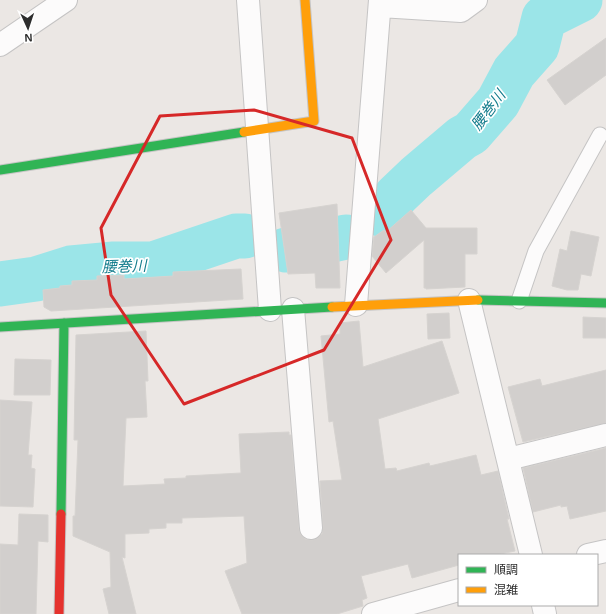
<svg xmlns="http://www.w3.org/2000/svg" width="606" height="614" viewBox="0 0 606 614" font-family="Helvetica,'Noto Sans JP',sans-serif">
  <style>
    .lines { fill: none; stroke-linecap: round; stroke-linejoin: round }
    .river { stroke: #9be5e8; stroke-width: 45 }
    .building { fill: #d2cfcd; stroke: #d6d3d0 }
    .lane-casing { stroke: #c5c4c4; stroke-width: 17 }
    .street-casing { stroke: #c5c4c4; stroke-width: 24 }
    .fast-casing { stroke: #c5c4c4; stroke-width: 11 }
    .slow-casing { stroke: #c5c4c4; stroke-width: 11 }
    .jam-casing { stroke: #c5c4c4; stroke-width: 11 }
    .lane { stroke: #fcfbfb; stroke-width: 15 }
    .street { stroke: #fcfbfb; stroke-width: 22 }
    .fast { stroke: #30b455; stroke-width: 9 }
    .slow { stroke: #ff9f0a; stroke-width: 9 }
    .jam { stroke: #e5322d; stroke-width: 9 }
    .marked { fill: none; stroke: #d62828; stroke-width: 3; stroke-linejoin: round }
    .labels { text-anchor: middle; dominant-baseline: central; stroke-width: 3.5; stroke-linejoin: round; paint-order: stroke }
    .water-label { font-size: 15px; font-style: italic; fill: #147d8d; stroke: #fff }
  </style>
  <rect width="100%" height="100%" fill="#ebe7e4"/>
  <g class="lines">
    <!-- river -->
    <path class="river" d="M 383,215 L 396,196 L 416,177 L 462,138 L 471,133 L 498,102 L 514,72 L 537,46 L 544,18 L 580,0
      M 286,250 L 346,237
      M 0,284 L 36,279 L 71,268 L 114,264 L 153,264 L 236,236 L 245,236"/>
  </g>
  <!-- building -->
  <path class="building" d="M 606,38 L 606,75 L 565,105 L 547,80 Z
    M 337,204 L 340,288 L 316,288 L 315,273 L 288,274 L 279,213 Z
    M 411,210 L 426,228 L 477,228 L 477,254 L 465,254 L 465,287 L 426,289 L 426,288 L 424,288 L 424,240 L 386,273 L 372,256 L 374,237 L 384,230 L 386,232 Z
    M 571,231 L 599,237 L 591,276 L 581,274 L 578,290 L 567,290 L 552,286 L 560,249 L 567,251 Z
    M 241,269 L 243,299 L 51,311 L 44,307 L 43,290 L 60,288 L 60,286 L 72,285 L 72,281 L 97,280 L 97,276 L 124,275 L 124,279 L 173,276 L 173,272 Z
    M 449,313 L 450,338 L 428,339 L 427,314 Z
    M 583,317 L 606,318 L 606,338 L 583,338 Z
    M 359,321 L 363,367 L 442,341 L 459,393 L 378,419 L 385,469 L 396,468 L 397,471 L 429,463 L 430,466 L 476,455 L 481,475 L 498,471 L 509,519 L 507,519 L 515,551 L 496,555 L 459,555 L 459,565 L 412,578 L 408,564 L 361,576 L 367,598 L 362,600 L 363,606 L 337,614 L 242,614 L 225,571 L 247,563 L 244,516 L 182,518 L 182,523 L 166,523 L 166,528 L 149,529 L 149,533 L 125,534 L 125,558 L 122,557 L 136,614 L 109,614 L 103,589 L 111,587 L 110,552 L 73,536 L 73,516 L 75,516 L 78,440 L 74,440 L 76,335 L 146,331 L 148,381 L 145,381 L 147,417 L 126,418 L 123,486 L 165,484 L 164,479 L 186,478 L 186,476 L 241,473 L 239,434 L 289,432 L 289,435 L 291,435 L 299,529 L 301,535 L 305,539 L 312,540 L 318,538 L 322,534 L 323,527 L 320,481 L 342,480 L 333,421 L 329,422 L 321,336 L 340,334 L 340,323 Z
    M 15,359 L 51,360 L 50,395 L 14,395 Z
    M 606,370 L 606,423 L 523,442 L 508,387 L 540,379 L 542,386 Z
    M 0,400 L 32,402 L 28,455 L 32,455 L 31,468 L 35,469 L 33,507 L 0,506 Z
    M 606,448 L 606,511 L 570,519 L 567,506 L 561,507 L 561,505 L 533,512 L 523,468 Z
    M 19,514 L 48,515 L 48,542 L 38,541 L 36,614 L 0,614 L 0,544 L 18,545 Z"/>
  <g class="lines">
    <defs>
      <path id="lane" d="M 519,301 L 536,251 L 600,135"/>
      <path id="street" d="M 248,0 L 270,310
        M 380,6 L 461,11 L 476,0
        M 0,45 L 66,0
        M 469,300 L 531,555
        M 356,305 L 380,0
        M 293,309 L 311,528
        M 508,459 L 606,435
        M 588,555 L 606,551
        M 543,605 L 545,614
        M 373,614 L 459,590"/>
      <path id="fast" d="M 0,170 L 244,132
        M 478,300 L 606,303
        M 0,327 L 332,307
        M 61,514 L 64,323"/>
      <path id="slow" d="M 244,132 L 314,121 L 305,0
        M 332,307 L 478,300"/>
      <path id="jam" d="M 59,614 L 61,514"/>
    </defs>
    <!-- lane casing -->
    <use href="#lane" class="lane-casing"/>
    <!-- street casing -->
    <use href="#street" class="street-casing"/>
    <!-- fast casing -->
    <use href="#fast" class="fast-casing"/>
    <!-- slow casing -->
    <use href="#slow" class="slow-casing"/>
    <!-- jam casing -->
    <use href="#jam" class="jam-casing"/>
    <!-- lane -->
    <use href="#lane" class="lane"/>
    <!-- street -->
    <use href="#street" class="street"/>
    <!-- fast -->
    <use href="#fast" class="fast"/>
    <!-- slow -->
    <use href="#slow" class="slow"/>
    <!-- jam -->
    <use href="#jam" class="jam"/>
  </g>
  <!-- marked area -->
  <path class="marked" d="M 254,110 L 352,138 L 391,240 L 324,350 L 184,404 L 111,295 L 101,228 L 160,116 Z"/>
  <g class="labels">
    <!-- water labels -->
    <g class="water-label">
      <text transform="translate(488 110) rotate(-53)">腰巻川</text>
      <text transform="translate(124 266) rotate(-2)">腰巻川</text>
    </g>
  </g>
  <!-- legend -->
  <rect x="458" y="554" width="140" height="52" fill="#ffffff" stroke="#ababab"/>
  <rect x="466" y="567" width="20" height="6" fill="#30b455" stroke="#ababab"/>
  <text x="494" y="574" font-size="12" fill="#2d2d2d">順調</text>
  <rect x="466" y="587" width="20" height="6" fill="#ff9f0a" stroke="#ababab"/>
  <text x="494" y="594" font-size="12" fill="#2d2d2d">混雑</text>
  <!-- north arrow -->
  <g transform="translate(28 28) rotate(177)" stroke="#ffffff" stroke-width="3" paint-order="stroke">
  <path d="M0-3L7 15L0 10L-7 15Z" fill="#2d2d2d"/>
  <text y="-6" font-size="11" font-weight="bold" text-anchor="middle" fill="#2d2d2d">N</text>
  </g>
</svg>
